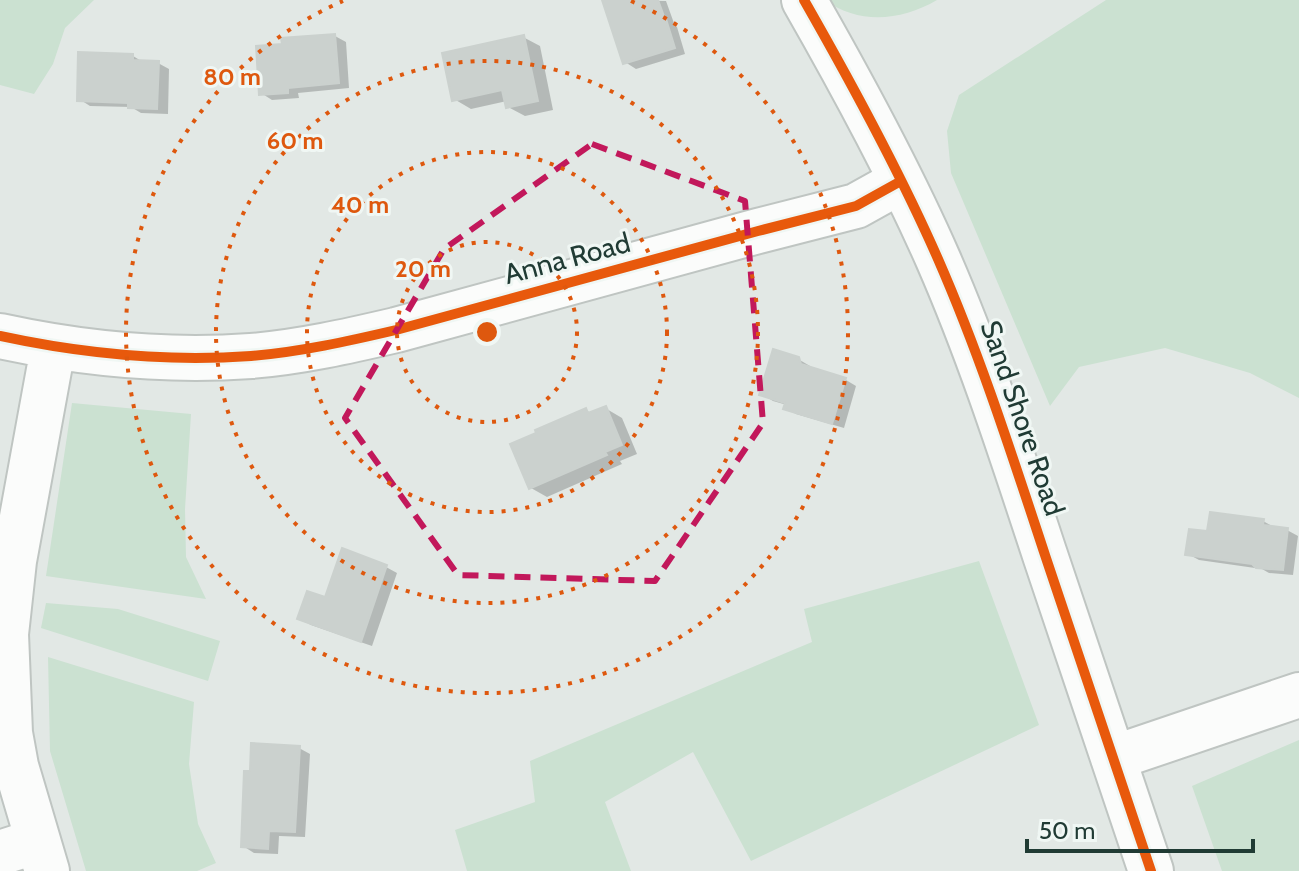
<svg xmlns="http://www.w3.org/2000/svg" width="1299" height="871" viewBox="0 0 1299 871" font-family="Cabin,sans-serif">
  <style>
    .green { fill: #cbe1d1 }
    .shadow { fill: #0003 }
    .building { fill: #cbd1ce; stroke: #cbd1ce; stroke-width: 2 }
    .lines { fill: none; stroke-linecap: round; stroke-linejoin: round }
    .minor-casing { stroke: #bfc5c2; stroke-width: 48 }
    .minor { stroke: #fbfcfb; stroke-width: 44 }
    .cycleway-casing { stroke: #f0f7f4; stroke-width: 15 }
    .cycleway { stroke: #e8590c; stroke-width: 10 }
    .marked { fill: none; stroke: #c2185b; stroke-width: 6; stroke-dasharray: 16 10; stroke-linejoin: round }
    .ring { fill: none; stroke: #de580e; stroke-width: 4; stroke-dasharray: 4 8 }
    .labels { text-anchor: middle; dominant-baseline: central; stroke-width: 6; stroke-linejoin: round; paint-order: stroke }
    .street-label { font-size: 28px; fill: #203b34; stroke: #f0f7f4 }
    .centre { fill: #de580e; stroke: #f0f7f4; stroke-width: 4 }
    .ring-label { font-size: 24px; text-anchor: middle; font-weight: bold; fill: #de580e; stroke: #f0f7f4; stroke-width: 6; stroke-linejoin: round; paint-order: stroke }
  </style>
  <rect width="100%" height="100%" fill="#e2e8e5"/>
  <!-- green -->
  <path class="green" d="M 0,0 L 94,0 L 65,28 L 53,64 L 34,94 L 0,85 Z
    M 825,0 L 937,0 C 901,21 859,25 825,0 Z
    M 1106,0 L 1299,0 L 1299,398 L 1250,373 L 1165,348 L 1079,367 L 1050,406 L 951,173 L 947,131 L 959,95 Z
    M 72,403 L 191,414 L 185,509 L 186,557 L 206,599 L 46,576 Z
    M 979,561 L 1039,725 L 751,861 L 693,752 L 605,802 L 631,871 L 467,871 L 455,830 L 535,802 L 530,761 L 812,642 L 804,609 Z
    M 46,603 L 118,609 L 220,641 L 208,681 L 41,628 Z
    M 48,657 L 194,702 L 189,764 L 198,824 L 216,863 L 197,871 L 86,871 L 50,751 Z
    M 1299,740 L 1299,871 L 1222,871 L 1192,786 Z"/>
  <!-- shadow -->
  <path class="shadow" d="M 604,0 L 666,1 L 675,26 L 677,27 L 685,54 L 636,69 L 625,62 Z
    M 335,36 L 346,42 L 349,88 L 298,93 L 299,98 L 272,100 L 261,93 Z
    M 523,37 L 540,46 L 553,110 L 525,116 L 508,107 L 507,101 L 471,109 L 454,99 Z
    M 133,56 L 143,62 L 158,63 L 169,69 L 168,114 L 141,113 L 131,107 L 90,106 L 79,99 Z
    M 798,359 L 810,366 L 811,369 L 846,380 L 856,386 L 844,428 L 796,414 L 786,408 L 787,405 L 773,401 L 762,394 Z
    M 605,408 L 622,418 L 637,454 L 620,461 L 622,464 L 547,497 L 531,488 L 586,410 L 592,414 Z
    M 1263,521 L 1274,527 L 1287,530 L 1298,536 L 1293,575 L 1269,573 L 1262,569 L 1199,560 L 1188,554 L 1209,533 Z
    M 343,551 L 386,567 L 397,573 L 372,646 L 311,625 L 300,619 L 326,600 Z
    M 299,748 L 310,754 L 305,837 L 279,836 L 278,854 L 254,853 L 243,846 L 252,774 Z"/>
  <!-- building -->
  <path class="building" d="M 602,0 L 658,0 L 665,19 L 666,19 L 675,48 L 623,64 Z
    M 335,34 L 339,83 L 288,88 L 288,93 L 259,95 L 256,46 L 282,44 L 281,38 Z
    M 524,35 L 538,101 L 506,108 L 502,90 L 452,101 L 442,53 Z
    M 78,52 L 133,54 L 133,60 L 159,61 L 157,109 L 128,108 L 128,103 L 77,101 Z
    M 773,349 L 799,357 L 801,364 L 846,378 L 832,424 L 783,409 L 785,403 L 759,395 Z
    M 606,406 L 622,445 L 605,452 L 607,455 L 529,489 L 510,444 L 536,433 L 535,430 L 586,408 L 588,413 Z
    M 1210,512 L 1264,519 L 1263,525 L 1288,528 L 1283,570 L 1256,568 L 1252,564 L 1185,555 L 1189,529 L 1207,531 Z
    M 342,548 L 387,565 L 361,642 L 297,619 L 307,591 L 325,597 Z
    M 251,743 L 300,746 L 295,832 L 269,831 L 268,849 L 241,847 L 244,771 L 250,771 Z"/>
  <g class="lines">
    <defs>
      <path id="minor" d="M 804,0 C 852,84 899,170 938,259 C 980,355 1012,455 1045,555 C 1080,660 1116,766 1151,871
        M 0,336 C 83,354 166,362 251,356 C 300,352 349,341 396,330 L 758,231 L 856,206 L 901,181
        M 1113,758 L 1299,695
        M 0,853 L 37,841
        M 47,871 L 16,766 L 10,733 L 6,634 L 14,561 L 53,348"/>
    </defs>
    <!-- minor casing -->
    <use href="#minor" class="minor-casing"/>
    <!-- minor -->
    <use href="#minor" class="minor"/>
    <defs>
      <path id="cycleway" d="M 804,0 C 852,84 899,170 938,259 C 980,355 1012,455 1045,555 C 1080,660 1116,766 1151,871
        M 0,336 C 83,354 166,362 251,356 C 300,352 349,341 396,330 L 758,231 L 856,206 L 901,181"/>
    </defs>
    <!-- cycleway casing -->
    <use href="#cycleway" class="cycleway-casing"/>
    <!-- cycleway -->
    <use href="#cycleway" class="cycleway"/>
  </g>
  <!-- marked area -->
  <path class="marked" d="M 592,144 L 745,201 L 763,423 L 655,581 L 458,575 L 345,418 L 444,249 Z"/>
  <!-- distance rings -->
  <g class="ring">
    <circle cx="487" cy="332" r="90"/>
    <circle cx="487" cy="332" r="180"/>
    <circle cx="487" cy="332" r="271"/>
    <path d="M631 1A361 361 0 1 1 343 1"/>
  </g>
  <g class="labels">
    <!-- street labels -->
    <g class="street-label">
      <text transform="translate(567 258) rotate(-15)">Anna Road</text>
      <text transform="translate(1023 418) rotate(71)">Sand Shore Road</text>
    </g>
  </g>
  <circle cx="487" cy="332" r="12" class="centre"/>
  <g class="ring-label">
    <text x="232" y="85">80 m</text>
    <text x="295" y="149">60 m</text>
    <text x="360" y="213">40 m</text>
    <text x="423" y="277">20 m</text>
  </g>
  <!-- scale -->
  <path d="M1027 839v12h226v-12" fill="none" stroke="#203b34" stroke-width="4"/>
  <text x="1039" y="839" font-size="24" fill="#203b34" stroke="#f0f7f4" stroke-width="6" paint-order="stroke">50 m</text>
</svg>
